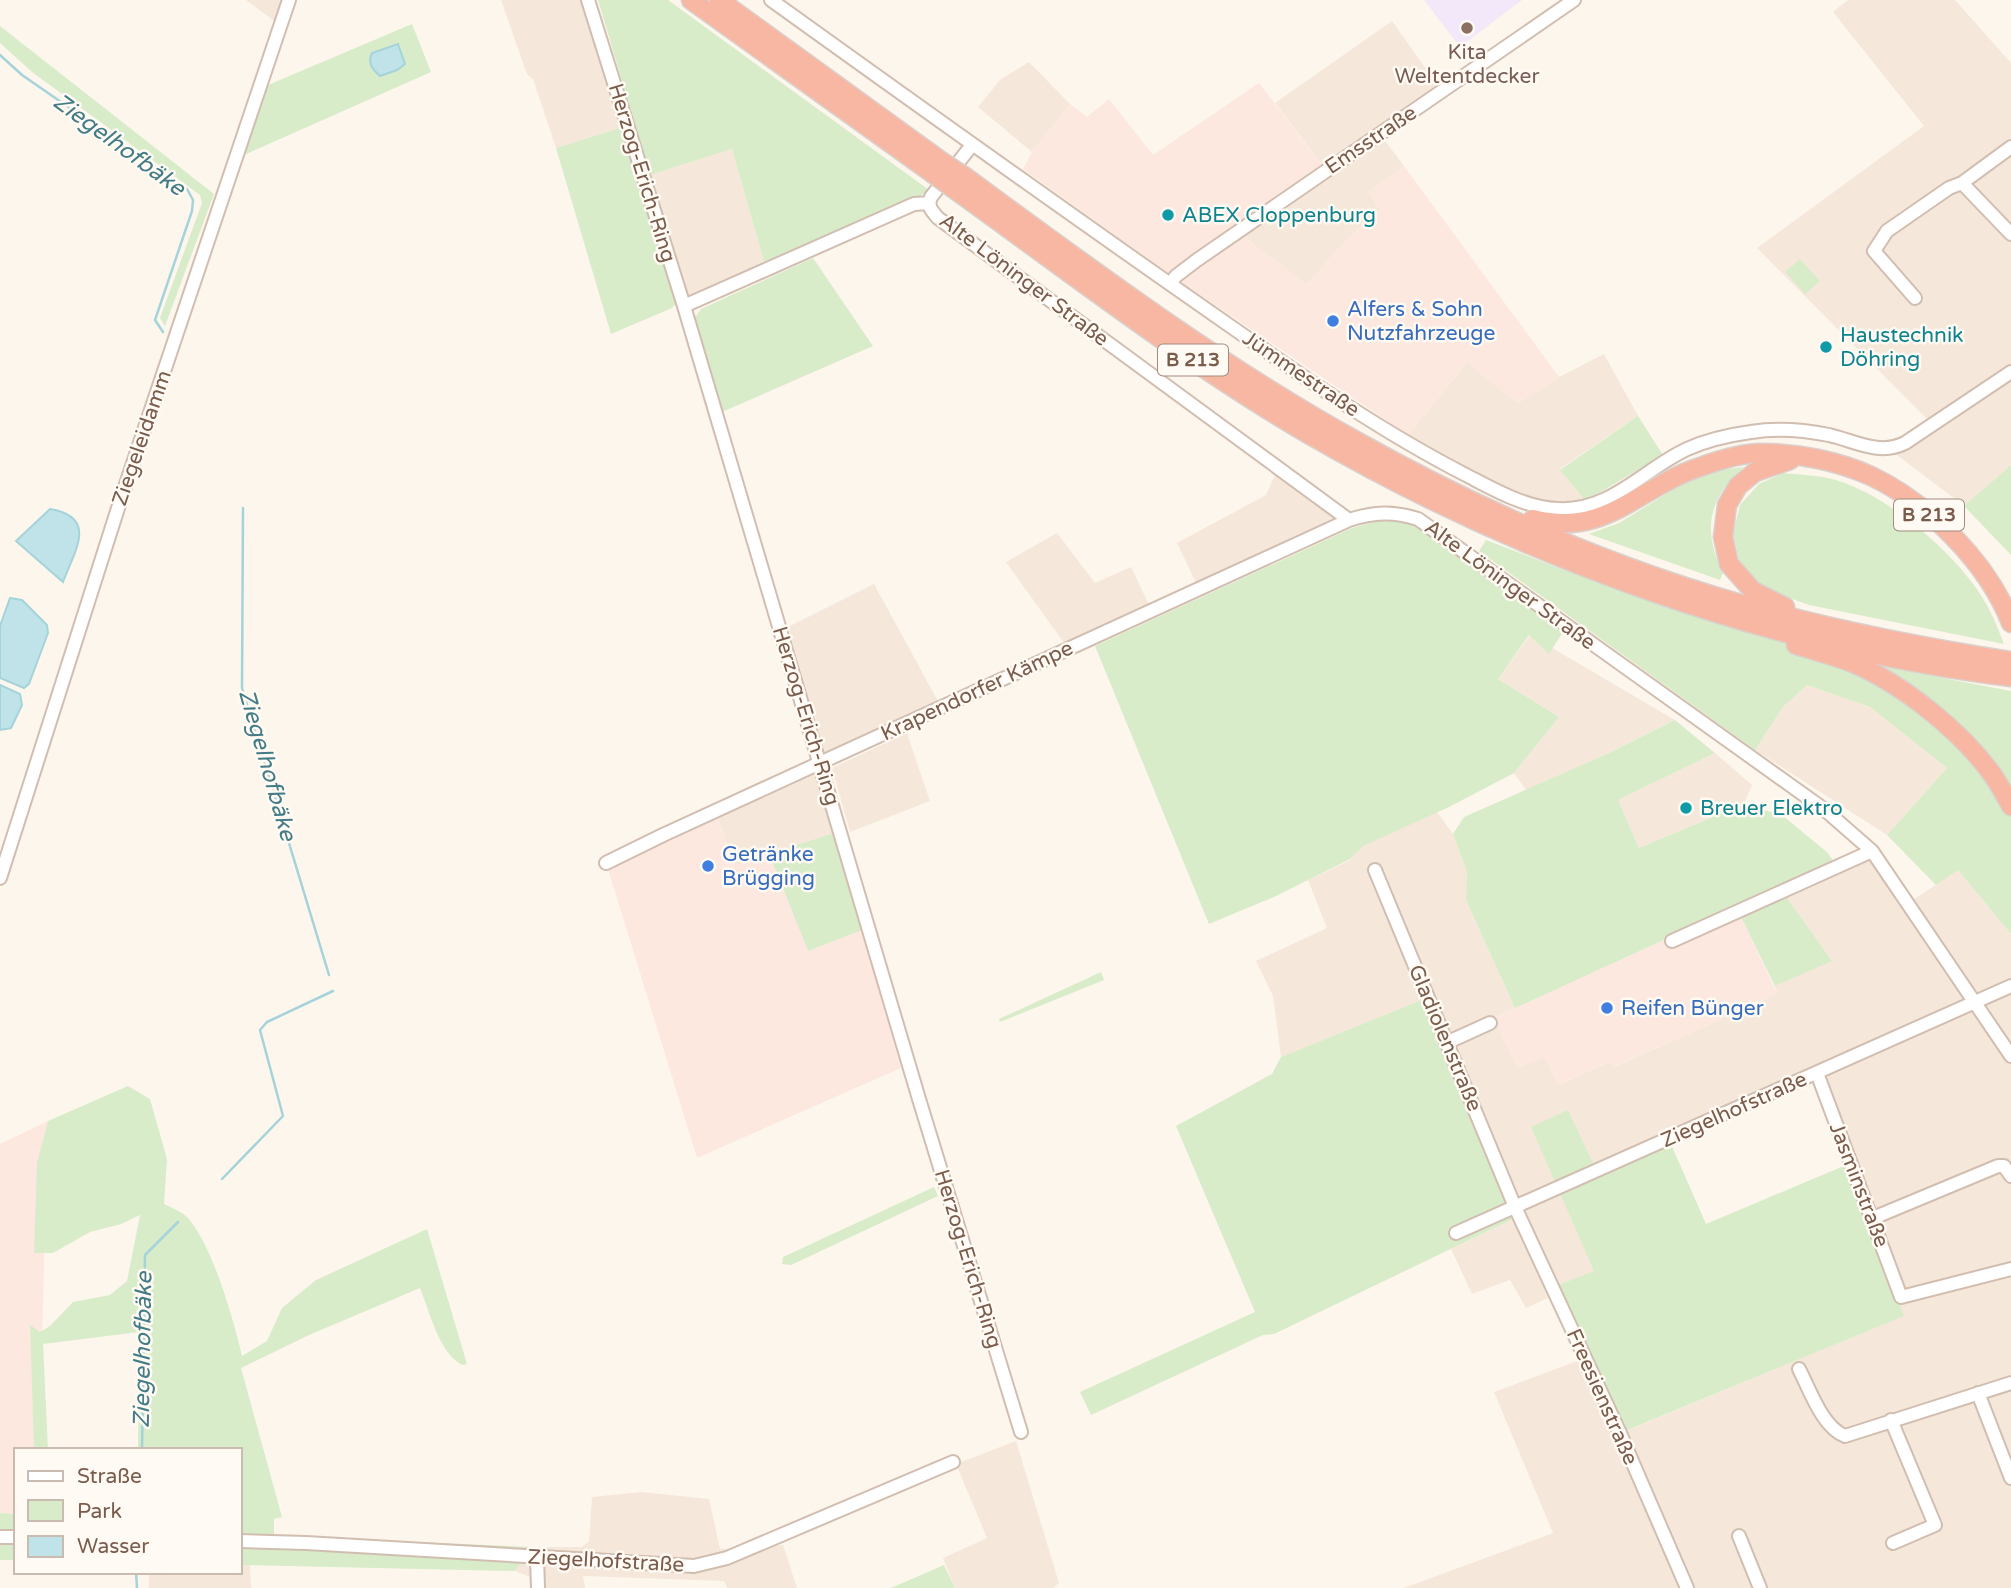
<svg xmlns="http://www.w3.org/2000/svg" width="2011" height="1588" viewBox="0 0 2011 1588" font-family="'Varela Round',sans-serif">
  <style>
    .residential { fill: #f5e8da }
    .commercial { fill: #fde8e0 }
    .education { fill: #f3e8fa }
    .green { fill: #d8ecc9 }
    .water { fill: #bfe3e8; stroke: #a5d3da; stroke-width: 2 }
    .lines { fill: none; stroke-linecap: round; stroke-linejoin: round }
    .stream { stroke: #a5d3da; stroke-width: 2.5 }
    .minor-casing { stroke: #d1beb0; stroke-width: 16 }
    .highway-casing { stroke: #dad1cd; stroke-width: 21 }
    .minor { stroke: #fff; stroke-width: 12 }
    .highway { stroke: #f7b7a3; stroke-width: 18 }
    .highway-bridge-casing { stroke: #dad1cd; stroke-width: 21; stroke-linecap: butt }
    .highway-bridge { stroke: #f7b7a3; stroke-width: 18 }
    .education-dot { fill: #8d6e63; stroke: #fffaf3; stroke-width: 2.5 }
    .culture-dot { fill: #0f9aa8; stroke: #fffaf3; stroke-width: 2.5 }
    .shop-dot { fill: #3f7fe0; stroke: #fffaf3; stroke-width: 2.5 }
    .labels { text-anchor: middle; dominant-baseline: central; stroke-width: 5; stroke-linejoin: round; paint-order: stroke }
    .shield { fill: #fffaf3; stroke: #a28b7f; stroke-width: 2 }
    .shield-label { font-size: 19px; font-weight: bold; fill: #7a5c4d }
    .education-label { font-size: 21px; fill: #785e54; stroke: #fffaf3 }
    .street-label { font-size: 21px; fill: #7a5c4d; stroke: #fffaf3 }
    .culture-label { font-size: 21px; fill: #0d838f; stroke: #fffaf3; text-anchor: start }
    .shop-label { font-size: 21px; fill: #366cbe; stroke: #fffaf3; text-anchor: start }
    .water-label { font-size: 23px; font-style: italic; fill: #437c86; stroke: #fffaf3 }
  </style>
  <rect width="100%" height="100%" fill="#fdf6ec"/>
  <!-- residential -->
  <path class="residential" d="M 246,0 L 286,0 L 279,24 L 273,20 Z
    M 501,0 L 586,0 L 623,127 L 556,148 L 533,79 L 527,74 Z
    M 1848,0 L 1955,0 L 2011,63 L 2011,465 L 1964,506 L 1897,455 L 1929,421 L 1757,248 L 1924,126 L 1833,12 Z
    M 1392,21 L 1438,86 L 1323,166 L 1275,103 Z
    M 1029,62 L 1070,104 L 1032,152 L 978,107 L 1000,80 Z
    M 1383,138 L 1404,166 L 1369,192 L 1380,210 L 1344,242 L 1307,285 L 1245,238 L 1254,229 L 1248,221 Z
    M 732,149 L 765,265 L 692,297 L 687,295 L 650,175 Z
    M 1604,354 L 1638,416 L 1560,469 L 1584,499 L 1569,504 L 1534,499 L 1497,485 L 1408,435 L 1467,362 L 1518,403 L 1559,377 Z
    M 1276,473 L 1342,520 L 1198,587 L 1177,543 L 1266,495 Z
    M 1057,533 L 1095,583 L 1131,567 L 1151,609 L 1067,647 L 1006,562 Z
    M 874,584 L 939,703 L 824,753 L 788,627 Z
    M 1530,635 L 1675,720 L 1609,753 L 1526,790 L 1514,773 L 1559,717 L 1498,679 Z
    M 1807,685 L 1870,707 L 1947,768 L 1887,835 L 1755,750 L 1783,707 Z
    M 907,733 L 930,801 L 850,832 L 832,768 Z
    M 1715,753 L 1752,785 L 1744,804 L 1639,848 L 1618,800 Z
    M 815,770 L 834,833 L 735,866 L 717,816 Z
    M 1437,812 L 1453,834 L 1467,872 L 1466,900 L 1515,1008 L 1493,1018 L 1545,1057 L 1558,1085 L 1611,1061 L 1614,1067 L 1777,994 L 1775,986 L 1831,961 L 1785,895 L 1870,856 L 1904,906 L 1958,870 L 2011,934 L 2011,1588 L 1404,1588 L 1553,1533 L 1494,1392 L 1577,1361 L 1626,1431 L 1903,1316 L 1813,1078 L 1598,1174 L 1532,1127 L 1595,1271 L 1558,1285 L 1424,999 L 1281,1057 L 1273,996 L 1256,961 L 1327,928 L 1308,880 L 1350,860 L 1362,846 Z
    M 1515,1218 L 1548,1298 L 1526,1308 L 1510,1280 L 1472,1294 L 1451,1249 Z
    M 1016,1441 L 1059,1583 L 1053,1588 L 955,1588 L 943,1558 L 987,1538 L 956,1464 Z
    M 641,1492 L 709,1499 L 720,1549 L 783,1545 L 797,1588 L 727,1588 L 724,1581 L 583,1576 L 585,1588 L 531,1588 L 530,1577 L 515,1571 L 533,1547 L 582,1547 L 589,1541 L 592,1497 Z
    M 240,1564 L 250,1565 L 251,1588 L 149,1588 L 149,1572 L 240,1572 Z"/>
  <!-- commercial -->
  <path class="commercial" d="M 1259,83 L 1325,169 L 1248,222 L 1254,229 L 1245,238 L 1307,285 L 1344,242 L 1380,210 L 1369,192 L 1404,166 L 1559,377 L 1518,403 L 1467,362 L 1408,435 L 1181,282 L 1023,169 L 1032,152 L 1070,104 L 1087,117 L 1109,99 L 1153,155 Z
    M 717,816 L 735,866 L 769,854 L 808,951 L 862,930 L 901,1068 L 697,1158 L 608,869 Z
    M 1736,907 L 1778,994 L 1613,1067 L 1610,1061 L 1558,1085 L 1545,1057 L 1517,1068 L 1493,1018 Z
    M 48,1121 L 39,1450 L 16,1450 L 16,1514 L 0,1513 L 0,1144 Z"/>
  <!-- education -->
  <path class="education" d="M 1424,0 L 1522,0 L 1460,47 Z"/>
  <!-- green -->
  <path class="green" d="M 598,0 L 668,0 L 929,190 L 914,200 L 765,265 L 732,149 L 650,175 Z
    M 412,24 L 431,72 L 244,155 L 268,85 Z
    M 0,26 L 214,194 L 165,326 L 160,318 L 202,203 L 200,195 L 32,72 L 0,43 Z
    M 623,127 L 677,302 L 672,308 L 611,334 L 556,148 Z
    M 813,258 L 873,346 L 722,412 L 694,319 L 701,309 Z
    M 1800,259 L 1820,281 L 1805,294 L 1785,272 Z
    M 1638,416 L 1663,455 L 1599,493 L 1584,499 L 1560,470 Z
    M 2011,465 L 2011,555 L 1964,506 Z
    M 1744,467 C 1708,499 1702,529 1723,573 L 1720,580 L 1589,534 L 1619,523 L 1687,481 L 1719,470 Z
    M 1783,473 C 1802,475 1823,475 1842,482 C 1893,499 1965,561 1989,609 C 1995,620 1999,632 2004,644 L 1809,605 L 1767,590 L 1740,564 L 1733,534 L 1740,505 L 1759,484 Z
    M 1389,518 L 1410,521 L 1563,632 L 1549,654 L 1529,635 L 1498,679 L 1559,717 L 1514,773 L 1449,807 L 1363,846 L 1350,859 L 1274,897 L 1209,924 L 1095,646 L 1352,528 Z
    M 1486,540 L 1559,568 L 1849,665 L 1875,680 L 1943,729 L 1985,773 L 2011,815 L 2011,934 L 1958,870 L 1936,885 L 1887,835 L 1947,768 L 1870,707 L 1807,685 L 1783,707 L 1755,750 L 1479,551 Z
    M 1885,667 L 2011,691 L 2011,791 L 1888,673 Z
    M 1675,720 L 1715,753 L 1618,800 L 1639,848 L 1744,804 L 1782,815 L 1828,853 L 1834,862 L 1515,1008 L 1466,900 L 1467,872 L 1453,834 L 1464,817 L 1609,753 Z
    M 834,833 L 862,930 L 808,951 L 769,854 Z
    M 1785,895 L 1832,961 L 1775,986 L 1740,915 Z
    M 1101,972 L 1104,980 L 1000,1022 L 999,1019 Z
    M 1424,999 L 1515,1218 L 1274,1334 L 1263,1335 L 1091,1415 L 1080,1392 L 1255,1312 L 1176,1126 L 1272,1074 L 1281,1057 Z
    M 128,1086 L 150,1099 L 167,1159 L 164,1204 C 172,1208 182,1212 188,1218 C 213,1247 233,1318 242,1356 L 267,1341 L 282,1308 L 316,1280 L 427,1229 L 467,1364 L 463,1365 C 440,1356 429,1310 420,1288 L 309,1335 L 241,1368 L 282,1517 L 274,1519 L 274,1536 L 533,1547 L 515,1571 L 241,1565 L 240,1450 L 138,1450 L 139,1332 L 43,1344 L 48,1450 L 34,1450 L 30,1325 L 40,1332 L 50,1326 L 73,1302 L 110,1295 L 127,1281 L 140,1215 L 121,1224 L 90,1232 L 53,1253 L 34,1253 L 37,1163 L 48,1121 Z
    M 1568,1110 L 1598,1174 L 1670,1142 L 1706,1224 L 1846,1165 L 1904,1316 L 1625,1431 L 1558,1285 L 1594,1271 L 1531,1127 Z
    M 934,1187 L 938,1196 L 791,1265 L 782,1264 L 783,1257 Z
    M 0,1513 L 16,1514 L 16,1560 L 0,1560 Z
    M 944,1565 L 955,1588 L 891,1588 Z"/>
  <!-- water -->
  <path class="water" d="M 398,44 L 405,64 L 397,70 L 380,76 C 373,70 367,63 372,53 Z
    M 50,509 C 99,517 74,552 63,582 L 16,541 Z
    M 10,598 L 22,600 L 47,625 L 48,633 L 29,684 L 24,688 L 0,678 L 0,626 Z
    M 0,685 L 20,694 L 22,705 L 11,728 L 0,730 Z"/>
  <g class="lines">
    <!-- stream -->
    <path class="stream" d="M 0,55 L 22,75 L 187,189 L 193,200 L 192,211 L 155,320 L 163,332
      M 243,508 L 242,688 L 329,975
      M 222,1179 L 283,1116 L 260,1030 L 267,1022 L 333,991
      M 142,1450 L 145,1255 L 178,1222
      M 136,1572 L 137,1588"/>
    <defs>
      <path id="minor" d="M 588,0 L 684,306 L 919,1099 L 1021,1432
        M 771,0 C 924,110 1078,220 1233,328 C 1309,381 1384,433 1466,475 C 1495,490 1526,508 1558,509 C 1610,512 1644,469 1687,449 C 1707,440 1729,435 1751,432 C 1775,428 1804,430 1829,435 C 1855,441 1879,456 1905,443 L 2011,372
        M 972,145 L 931,197 C 927,207 932,211 938,218 L 1349,520 C 1374,512 1393,511 1418,519 L 1825,810 L 1872,851 L 2011,1056
        M 2011,147 L 1962,183 L 2011,234
        M 1170,284 L 1176,276 L 1197,260 L 1574,0
        M 1915,298 L 1874,251 L 1887,231 L 1949,188 L 1962,183
        M 684,306 L 914,204 L 929,203
        M 606,863 L 663,835 L 1349,520
        M 1375,870 L 1515,1207 L 1619,1431 L 1687,1588
        M 0,878 L 119,505 L 289,0
        M 1672,941 L 1872,851
        M 1446,1043 L 1490,1023
        M 1817,1073 L 1901,1297 L 2011,1269
        M 1873,1218 L 1998,1166 L 2004,1166 L 2011,1176
        M 1456,1233 L 2011,986
        M 1799,1369 C 1810,1390 1822,1427 1845,1436 L 2011,1383
        M 1978,1393 L 2011,1478
        M 1891,1420 L 1935,1525 L 1893,1543
        M 1739,1536 L 1760,1588
        M 0,1537 L 16,1537
        M 240,1541 L 306,1543 L 694,1566 L 727,1558 L 953,1462
        M 537,1557 L 538,1588"/>
      <path id="highway" d="M 691,0 L 932,173
        M 719,0 L 941,161
        M 964,176 C 1092,270 1219,365 1358,442 C 1478,509 1608,566 1741,604 C 1830,629 1920,647 2011,661
        M 954,189 C 1071,273 1185,362 1310,435 C 1519,556 1770,648 2011,677
        M 1533,519 C 1606,538 1638,487 1700,467 C 1719,460 1741,453 1762,453 C 1798,453 1838,461 1871,476 C 1928,503 1988,563 2011,623
        M 1785,607 L 1753,591 L 1729,564 L 1723,537 L 1727,505 L 1738,486 L 1755,472 L 1790,460
        M 1796,645 C 1815,651 1835,656 1853,663 C 1902,684 1960,730 1992,774 C 1999,784 2005,795 2011,806"/>
    </defs>
    <!-- minor casing -->
    <use href="#minor" class="minor-casing"/>
    <!-- highway casing -->
    <use href="#highway" class="highway-casing"/>
    <!-- minor -->
    <use href="#minor" class="minor"/>
    <!-- highway -->
    <use href="#highway" class="highway"/>
    <defs>
      <path id="highway-bridge" d="M 941,161 L 964,176
        M 932,173 L 954,189"/>
    </defs>
    <!-- highway-bridge casing -->
    <use href="#highway-bridge" class="highway-bridge-casing"/>
    <!-- highway-bridge -->
    <use href="#highway-bridge" class="highway-bridge"/>
  </g>
  <!-- markers -->
  <circle class="education-dot" cx="1467" cy="28" r="7"/>
  <g class="culture-dot">
    <circle cx="1168" cy="215" r="7"/>
    <circle cx="1826" cy="347" r="7"/>
    <circle cx="1686" cy="808" r="7"/>
  </g>
  <g class="shop-dot">
    <circle cx="1333" cy="321" r="7"/>
    <circle cx="708" cy="866" r="7"/>
    <circle cx="1607" cy="1008" r="7"/>
  </g>
  <g class="labels">
    <!-- shield labels -->
    <g class="shield">
      <rect x="1158" y="344.5" width="70" height="31" rx="5"/>
      <rect x="1894" y="499.5" width="70" height="31" rx="5"/>
    </g>
    <g class="shield-label">
      <text x="1193" y="360">B 213</text>
      <text x="1929" y="515">B 213</text>
    </g>
    <!-- education labels -->
    <g class="education-label">
      <text x="1467" y="52">Kita<tspan x="1467" dy="24">Weltentdecker</tspan></text>
    </g>
    <!-- street labels -->
    <g class="street-label">
      <text transform="translate(1371 140) rotate(-34)">Emsstraße</text>
      <text transform="translate(642 173) rotate(73)">Herzog-Erich-Ring</text>
      <text transform="translate(1024 280) rotate(37)">Alte Löninger Straße</text>
      <text transform="translate(1301 374) rotate(34)">Jümmestraße</text>
      <text transform="translate(142 438) rotate(-71)">Ziegeleidamm</text>
      <text transform="translate(1510 585) rotate(36)">Alte Löninger Straße</text>
      <text transform="translate(977 691) rotate(-25)">Krapendorfer Kämpe</text>
      <text transform="translate(806 716) rotate(73)">Herzog-Erich-Ring</text>
      <text transform="translate(1445 1038) rotate(67)">Gladiolenstraße</text>
      <text transform="translate(1734 1110) rotate(-24)">Ziegelhofstraße</text>
      <text transform="translate(1859 1185) rotate(69)">Jasminstraße</text>
      <text transform="translate(968 1259) rotate(73)">Herzog-Erich-Ring</text>
      <text transform="translate(1602 1397) rotate(66)">Freesienstraße</text>
      <text transform="translate(606 1561) rotate(3)">Ziegelhofstraße</text>
    </g>
    <!-- culture labels -->
    <g class="culture-label">
      <text x="1182" y="215">ABEX Cloppenburg</text>
      <text x="1840" y="335">Haustechnik<tspan x="1840" dy="24">Döhring</tspan></text>
      <text x="1700" y="808">Breuer Elektro</text>
    </g>
    <!-- shop labels -->
    <g class="shop-label">
      <text x="1347" y="309">Alfers &amp; Sohn<tspan x="1347" dy="24">Nutzfahrzeuge</tspan></text>
      <text x="722" y="854">Getränke<tspan x="722" dy="24">Brügging</tspan></text>
      <text x="1621" y="1008">Reifen Bünger</text>
    </g>
    <!-- water labels -->
    <g class="water-label">
      <text transform="translate(119 145) rotate(36)">Ziegelhofbäke</text>
      <text transform="translate(267 765) rotate(74)">Ziegelhofbäke</text>
      <text transform="translate(143 1350) rotate(-89)">Ziegelhofbäke</text>
    </g>
  </g>
  <!-- legend -->
  <rect x="14" y="1448" width="228" height="126" fill="#fffaf3" stroke="#cabbb1" stroke-width="2"/>
  <rect x="28" y="1471" width="35" height="10" fill="#ffffff" stroke="#cabbb1" stroke-width="2"/>
  <text x="77" y="1483" font-size="21" fill="#7a5c4d">Straße</text>
  <rect x="28" y="1500" width="35" height="21" fill="#d8ecc9" stroke="#cabbb1" stroke-width="2"/>
  <text x="77" y="1518" font-size="21" fill="#7a5c4d">Park</text>
  <rect x="28" y="1536" width="35" height="21" fill="#bfe3e8" stroke="#cabbb1" stroke-width="2"/>
  <text x="77" y="1553" font-size="21" fill="#7a5c4d">Wasser</text>
</svg>
